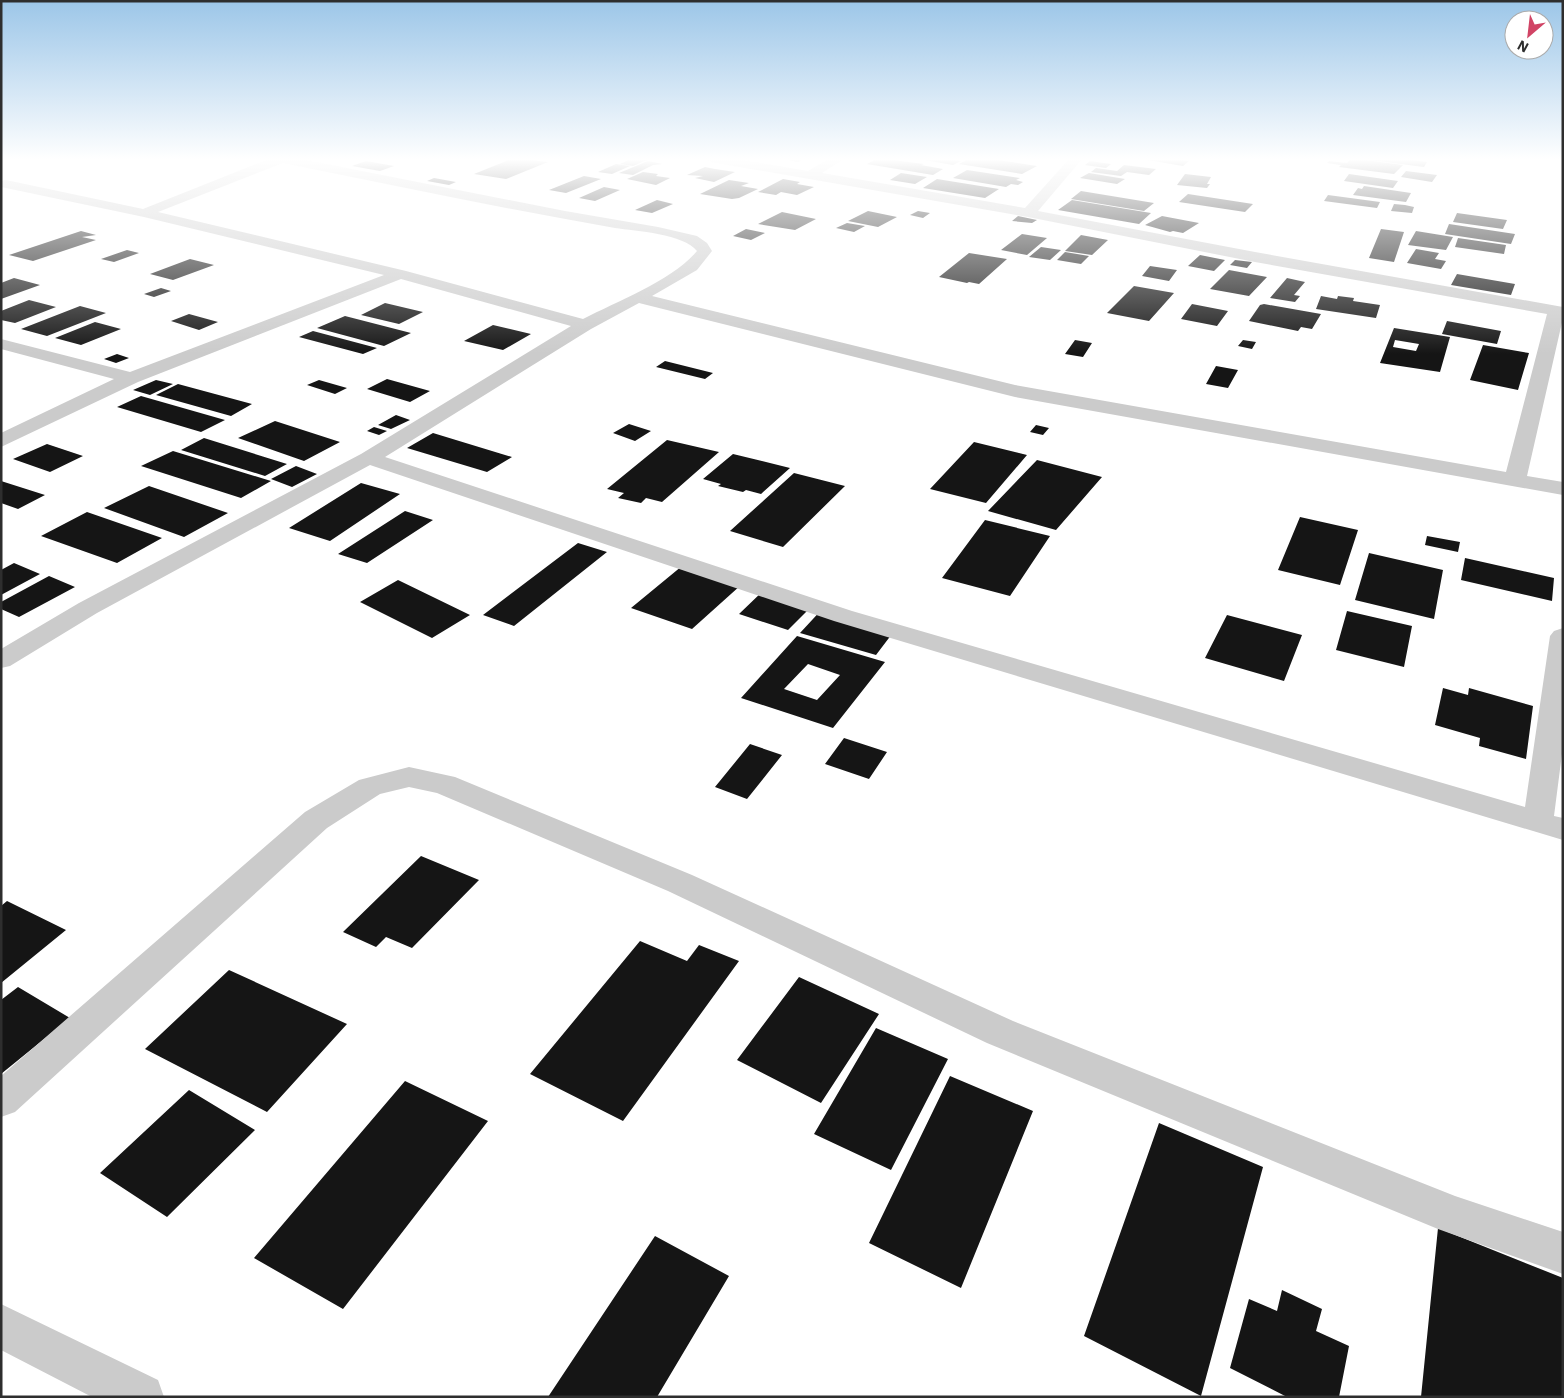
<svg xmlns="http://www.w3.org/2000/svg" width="1564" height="1398" viewBox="0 0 1564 1398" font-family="'IBM Plex Sans',sans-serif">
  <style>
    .building { fill: #151515; fill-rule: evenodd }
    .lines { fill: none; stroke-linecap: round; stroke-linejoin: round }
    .minor { fill: #cbcbcb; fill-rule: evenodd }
  </style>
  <rect width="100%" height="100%" fill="#fff"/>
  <!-- building -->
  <path class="building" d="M 514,158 L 548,162 L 506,179 L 474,174 Z
    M 633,158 L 647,160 L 633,166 L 620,164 Z
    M 778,158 L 806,158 L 798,162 Z
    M 878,158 L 924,164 L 921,165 L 943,169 L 933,175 L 867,164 Z
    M 913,158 L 944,158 L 961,161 L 953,165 Z
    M 970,158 L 985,158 L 1037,166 L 1022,174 L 959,164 Z
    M 1144,158 L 1167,158 L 1189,161 L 1183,166 L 1142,159 Z
    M 1351,158 L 1403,165 L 1394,174 L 1339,167 L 1341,165 L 1327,163 L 1329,161 L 1347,163 Z
    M 1372,158 L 1396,158 L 1427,162 L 1424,167 L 1370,160 Z
    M 366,161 L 394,166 L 380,171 L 352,166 Z
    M 648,161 L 662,164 L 653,165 L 633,175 L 619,173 Z
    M 1090,161 L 1111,164 L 1106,168 L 1085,165 Z
    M 616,164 L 630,166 L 612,174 L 598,172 Z
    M 1124,165 L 1156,169 L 1149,175 L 1127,172 L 1121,176 L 1091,172 L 1096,168 L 1117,171 Z
    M 705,167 L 715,169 L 735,172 L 714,182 L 695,178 L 703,176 L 687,175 Z
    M 967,170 L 1020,178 L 1016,180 L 1023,182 L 1018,185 L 1011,184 L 1006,187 L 953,178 Z
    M 1406,171 L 1437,175 L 1432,182 L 1401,177 Z
    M 643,172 L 658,174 L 656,176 L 670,178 L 656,185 L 627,179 Z
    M 901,173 L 927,177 L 915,184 L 890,180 Z
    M 1089,173 L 1125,179 L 1117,184 L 1080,178 Z
    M 1185,174 L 1211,177 L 1207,184 L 1210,184 L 1207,188 L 1177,185 Z
    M 1349,174 L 1398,181 L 1393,188 L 1344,181 Z
    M 584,176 L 601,179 L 566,193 L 549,190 Z
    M 434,178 L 456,182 L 449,185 L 427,181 Z
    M 783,179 L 800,182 L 797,184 L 814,187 L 797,195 L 781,192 L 776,195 L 758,192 Z
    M 937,179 L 999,189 L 985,198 L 923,188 Z
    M 729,180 L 749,183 L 741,186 L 758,189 L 739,198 L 732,199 L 700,194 Z
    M 1364,186 L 1411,193 L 1406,202 L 1353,195 L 1358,188 L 1362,189 Z
    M 604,187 L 620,190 L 595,201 L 579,198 Z
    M 1081,191 L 1154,203 L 1144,211 L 1071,199 Z
    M 1188,194 L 1253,204 L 1245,212 L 1179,202 Z
    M 1328,195 L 1380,202 L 1377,208 L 1324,201 Z
    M 657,200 L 673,204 L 652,213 L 635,210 Z
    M 1072,200 L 1151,213 L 1139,224 L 1058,210 Z
    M 1394,204 L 1405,205 L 1414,207 L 1412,213 L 1391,211 Z
    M 868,211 L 897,217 L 878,227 L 848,221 Z
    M 918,211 L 930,213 L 923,218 L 910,215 Z
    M 782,212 L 816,219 L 795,230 L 758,224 Z
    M 1457,213 L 1507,220 L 1503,229 L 1453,222 Z
    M 1018,216 L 1037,220 L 1032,223 L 1012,221 Z
    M 1162,216 L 1199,223 L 1183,233 L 1173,231 L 1170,232 L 1145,225 Z
    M 847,223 L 865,226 L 854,232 L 836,228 Z
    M 1449,224 L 1515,234 L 1511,244 L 1445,234 Z
    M 746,229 L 765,233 L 751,240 L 733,236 Z
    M 1381,229 L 1404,232 L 1394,262 L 1369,258 Z
    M 81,231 L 96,235 L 82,237 L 96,240 L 33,261 L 9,255 Z
    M 1416,231 L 1453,237 L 1446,250 L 1408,245 Z
    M 1022,234 L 1047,238 L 1027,255 L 1001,250 Z
    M 1081,235 L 1108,240 L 1092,255 L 1065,251 Z
    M 1458,238 L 1506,245 L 1504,254 L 1455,247 Z
    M 1041,247 L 1061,250 L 1050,260 L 1029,257 Z
    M 1416,249 L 1439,253 L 1435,259 L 1446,261 L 1441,269 L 1407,263 Z
    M 127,250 L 139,253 L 114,262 L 101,259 Z
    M 1065,252 L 1089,256 L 1081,264 L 1057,260 Z
    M 969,253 L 1007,259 L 979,284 L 969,282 L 967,283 L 939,277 Z
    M 1200,255 L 1225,260 L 1214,271 L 1188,266 Z
    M 190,259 L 214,265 L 173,280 L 150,274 Z
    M 1235,260 L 1252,262 L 1247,268 L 1230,265 Z
    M 1150,266 L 1177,270 L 1169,281 L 1142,276 Z
    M 1229,270 L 1267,277 L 1249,296 L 1210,289 Z
    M 1457,274 L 1515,284 L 1511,295 L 1451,285 Z
    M 14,278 L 40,285 L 1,299 L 1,283 Z
    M 1287,278 L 1305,282 L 1294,295 L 1300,296 L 1295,302 L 1270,298 Z
    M 1134,286 L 1174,293 L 1149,321 L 1107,313 Z
    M 161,288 L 171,291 L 154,297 L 144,294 Z
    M 1321,296 L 1337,299 L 1338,296 L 1354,298 L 1353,301 L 1380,305 L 1376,318 L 1316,309 Z
    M 29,300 L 56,307 L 15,323 L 1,320 L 1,311 Z
    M 385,303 L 423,312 L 399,324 L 361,315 Z
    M 1192,304 L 1228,311 L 1217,326 L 1181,319 Z
    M 1264,304 L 1321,314 L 1312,329 L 1301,327 L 1298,331 L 1249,321 L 1260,305 Z
    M 80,306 L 106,313 L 47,336 L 21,329 Z
    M 189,314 L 218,322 L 199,330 L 171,321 Z
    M 345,316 L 411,333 L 384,346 L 317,328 Z
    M 1447,321 L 1501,331 L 1497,344 L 1442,334 Z
    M 95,322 L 121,329 L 81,345 L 55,338 Z
    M 493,325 L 531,334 L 503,350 L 464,341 Z
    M 1394,328 L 1450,337 L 1440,372 L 1380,363 ZM 1395,340 L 1419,344 L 1416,351 L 1393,347 Z
    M 313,331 L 377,348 L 363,354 L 299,337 Z
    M 1075,340 L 1092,343 L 1083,357 L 1065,354 Z
    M 1243,340 L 1256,342 L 1252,349 L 1238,346 Z
    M 1483,345 L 1529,353 L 1518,390 L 1470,380 Z
    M 117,354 L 129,358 L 116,363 L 104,359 Z
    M 665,361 L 713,373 L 705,379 L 656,367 Z
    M 1216,366 L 1238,370 L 1228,388 L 1206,384 Z
    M 387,379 L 430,391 L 410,402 L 367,389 Z
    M 156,380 L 173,384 L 150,395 L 133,390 Z
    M 319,380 L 347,388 L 335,394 L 307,385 Z
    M 178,384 L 252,404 L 231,416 L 156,395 Z
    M 141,396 L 225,420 L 201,432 L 117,407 Z
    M 396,415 L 410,420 L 391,429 L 378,425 Z
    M 275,421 L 340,442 L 304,461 L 238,438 Z
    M 629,424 L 651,431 L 635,441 L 613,433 Z
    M 1036,425 L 1049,428 L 1043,435 L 1030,432 Z
    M 374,427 L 387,431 L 379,435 L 367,431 Z
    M 433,433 L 512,457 L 487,472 L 407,448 Z
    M 204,438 L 287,464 L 265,476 L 181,450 Z
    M 667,440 L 719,452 L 662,502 L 646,498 L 641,503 L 618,498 L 624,493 L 607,489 Z
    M 974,442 L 1027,455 L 986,503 L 930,489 Z
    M 47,444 L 83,456 L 50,472 L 13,459 Z
    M 173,451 L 271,481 L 241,498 L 141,466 Z
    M 733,454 L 790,468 L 761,494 L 746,490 L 743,492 L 718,486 L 721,484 L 703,479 Z
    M 1037,460 L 1102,477 L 1056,530 L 988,511 Z
    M 296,466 L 317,474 L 292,487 L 271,479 Z
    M 794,473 L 845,486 L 783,547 L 730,531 Z
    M 1,481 L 45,495 L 18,509 L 1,503 Z
    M 361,483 L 400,494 L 330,541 L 289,528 Z
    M 149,486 L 228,513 L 184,537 L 104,508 Z
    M 405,511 L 433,520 L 367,563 L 338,554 Z
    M 87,512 L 162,538 L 117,563 L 41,536 Z
    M 1300,517 L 1358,530 L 1340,585 L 1278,570 Z
    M 985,520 L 1050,536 L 1010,596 L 942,578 Z
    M 1427,536 L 1460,542 L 1458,552 L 1425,545 Z
    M 578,543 L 607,552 L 514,626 L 483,615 Z
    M 1369,553 L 1443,570 L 1434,619 L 1355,600 Z
    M 1465,558 L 1554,578 L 1552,601 L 1461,580 Z
    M 14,563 L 40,574 L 1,595 L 1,570 Z
    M 682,566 L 741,585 L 692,629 L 631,608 Z
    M 49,576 L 75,587 L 19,617 L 1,609 L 1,602 Z
    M 398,580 L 470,615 L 432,638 L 360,602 Z
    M 765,589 L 813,605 L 788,630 L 739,614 Z
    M 825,606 L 898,626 L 876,655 L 800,633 Z
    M 1347,611 L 1412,626 L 1404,667 L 1336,650 Z
    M 1227,615 L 1302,635 L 1284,681 L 1205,658 Z
    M 797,636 L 885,662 L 833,728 L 741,698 ZM 808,664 L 840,675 L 817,700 L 784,689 Z
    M 1443,688 L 1468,695 L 1469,688 L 1533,706 L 1526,759 L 1479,746 L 1480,738 L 1435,725 Z
    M 844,738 L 887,752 L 869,779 L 825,764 Z
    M 750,744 L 782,755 L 747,799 L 715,787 Z
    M 421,856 L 479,880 L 412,948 L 386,937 L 376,947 L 343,932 Z
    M 7,901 L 66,930 L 1,983 L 1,906 Z
    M 640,941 L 687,961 L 699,945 L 739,961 L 623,1121 L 530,1074 Z
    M 229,970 L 347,1024 L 267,1112 L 145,1049 Z
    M 799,977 L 879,1014 L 821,1103 L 737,1060 Z
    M 18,987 L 70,1018 L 1,1074 L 1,1000 Z
    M 876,1028 L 948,1059 L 891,1170 L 814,1134 Z
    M 950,1076 L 1033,1111 L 961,1288 L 869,1243 Z
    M 405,1081 L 488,1121 L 343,1309 L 254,1258 Z
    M 189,1090 L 255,1130 L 167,1217 L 100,1173 Z
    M 1159,1123 L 1263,1167 L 1201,1396 L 1084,1336 Z
    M 1438,1228 L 1563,1278 L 1563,1397 L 1421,1397 Z
    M 655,1236 L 729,1276 L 657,1397 L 548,1397 Z
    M 1282,1290 L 1322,1309 L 1316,1331 L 1349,1346 L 1339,1397 L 1287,1397 L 1230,1368 L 1249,1299 L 1277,1311 Z"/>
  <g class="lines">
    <!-- minor -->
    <path class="minor" d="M 271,158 L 296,158 L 565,211 L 658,227 L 697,236 L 707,243 L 712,251 L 697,270 L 652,296 L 1015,385 L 1506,472 L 1547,314 L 1255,262 L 1028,217 L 711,162 L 705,158 L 732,158 L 808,171 L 830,158 L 845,158 L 822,173 L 1025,208 L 1070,158 L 1083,158 L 1038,211 L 1255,252 L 1563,307 L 1563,318 L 1527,476 L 1563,482 L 1563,495 L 1015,397 L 639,303 L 591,329 L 385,457 L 852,611 L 1525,807 L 1550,636 L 1554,631 L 1563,628 L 1563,746 L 1554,816 L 1563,818 L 1563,840 L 834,621 L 370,465 L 97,613 L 10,666 L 1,668 L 1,649 L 79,603 L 361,454 L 571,326 L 401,279 L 138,382 L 1,447 L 1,433 L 114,379 L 1,349 L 1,339 L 130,372 L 384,275 L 144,217 L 6,188 L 1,187 L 1,181 L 6,180 L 143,209 ZM 283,163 C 393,185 504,209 615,228 C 636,231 684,234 697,251 C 673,280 618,301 583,319 L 406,271 L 158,212 Z
      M 409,767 L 455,777 L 692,875 L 1013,1021 L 1455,1196 L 1563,1232 L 1563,1274 L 1438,1229 L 987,1043 L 668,891 L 437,793 L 409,787 L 380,794 L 327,828 L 15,1112 L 1,1117 L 1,1076 L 305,812 L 359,780 Z
      M 1,1304 L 158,1380 L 164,1397 L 92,1397 L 1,1350 Z"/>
  </g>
  <!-- sky -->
  <linearGradient id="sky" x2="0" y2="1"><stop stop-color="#9cc6e8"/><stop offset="0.45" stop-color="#fff"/><stop offset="1" stop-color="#fff" stop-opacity="0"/></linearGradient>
  <rect width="1564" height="354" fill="url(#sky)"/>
  <!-- border -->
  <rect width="1564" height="1398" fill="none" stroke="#2e2e2e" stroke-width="5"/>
  <!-- north arrow -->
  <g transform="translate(1529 35) rotate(208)"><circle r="24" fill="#ffffff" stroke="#ababab"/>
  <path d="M0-4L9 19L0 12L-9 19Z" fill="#d14465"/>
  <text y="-8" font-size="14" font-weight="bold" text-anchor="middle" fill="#2e2e2e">N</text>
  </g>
</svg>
